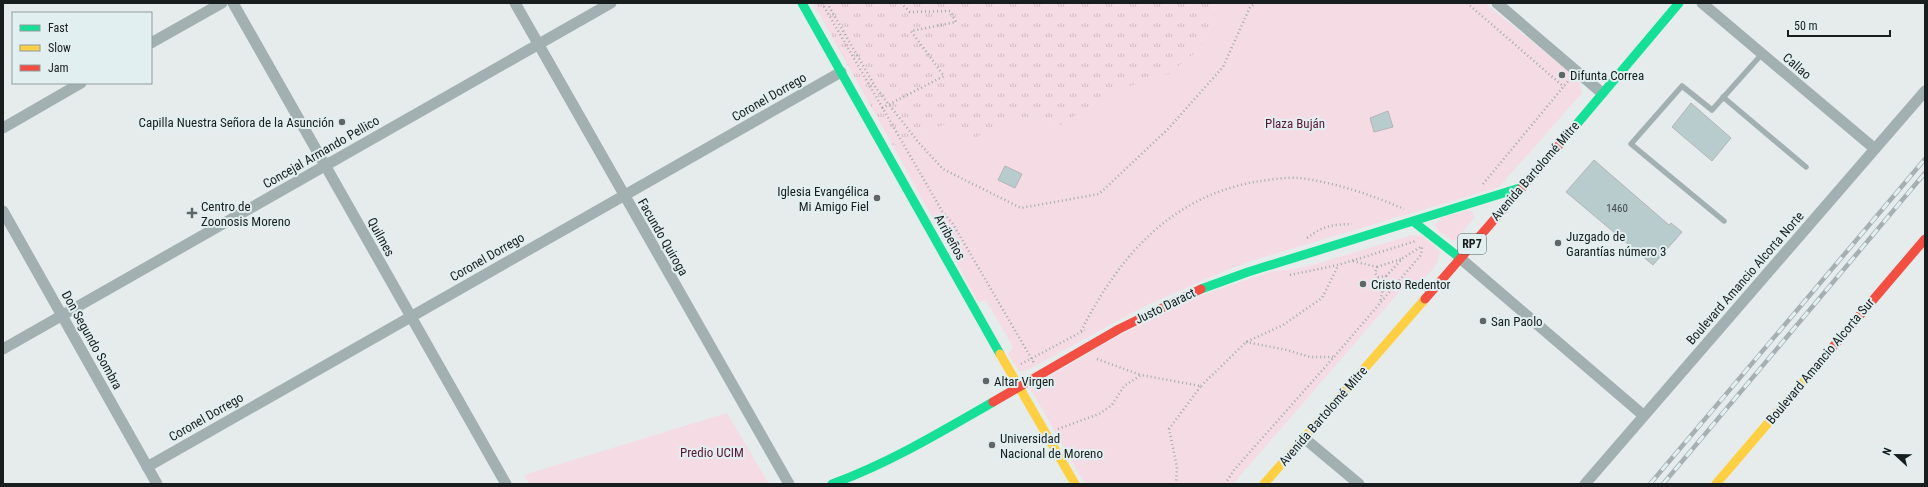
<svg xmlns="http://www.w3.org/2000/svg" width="1928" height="487" viewBox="0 0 1928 487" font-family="'Roboto Condensed',sans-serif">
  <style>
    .grass { fill: url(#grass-tufts) }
    .park { fill: #f4dbe4 }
    .building { fill: #b9cccd; stroke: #b1b6b7 }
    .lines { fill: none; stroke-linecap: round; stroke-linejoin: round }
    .path { stroke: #a2acad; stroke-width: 2.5; stroke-dasharray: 1 3; stroke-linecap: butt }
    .lane { stroke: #a2b0b2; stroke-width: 5.5 }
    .street { stroke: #a2b0b2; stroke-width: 11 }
    .fast { stroke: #16e098; stroke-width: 9 }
    .slow { stroke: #ffcf43; stroke-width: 9 }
    .jam { stroke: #f24e42; stroke-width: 9 }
    .rail-casing { stroke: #a6b0b2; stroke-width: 4.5 }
    .rail { stroke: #e2eff0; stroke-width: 3; stroke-dasharray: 9; stroke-linecap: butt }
    .poi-dot { fill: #606566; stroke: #e2eff0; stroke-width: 1.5 }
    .labels { text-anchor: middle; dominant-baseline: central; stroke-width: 4; stroke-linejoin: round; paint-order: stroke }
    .number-label { font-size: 11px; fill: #40494a }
    .shield { fill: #e2eff0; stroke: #555c5d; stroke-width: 1 }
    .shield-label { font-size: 12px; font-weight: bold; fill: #181d1e }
    .street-label { font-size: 13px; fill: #181d1e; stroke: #e2eff0 }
    .poi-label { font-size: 13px; fill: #181d1e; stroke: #e2eff0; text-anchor: start }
    .park-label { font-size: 13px; fill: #5c1435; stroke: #e2eff0 }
  </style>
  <defs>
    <pattern id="grass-tufts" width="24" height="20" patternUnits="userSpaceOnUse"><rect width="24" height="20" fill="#f4dbe4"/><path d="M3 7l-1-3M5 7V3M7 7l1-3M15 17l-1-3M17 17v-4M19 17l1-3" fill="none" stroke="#d0bcc3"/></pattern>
  </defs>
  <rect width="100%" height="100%" fill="#e6ecec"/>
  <!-- grass -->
  <path class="grass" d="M 813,3 L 1219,3 L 1201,48 L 1169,74 L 1112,92 L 1061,125 L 1018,116 L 973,139 L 944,125 L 893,146 Z"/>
  <!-- park -->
  <path class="park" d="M 1219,3 L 1485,3 L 1579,80 L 1582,93 L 1499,187 L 1254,260 L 1222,272 L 1141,308 L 1026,371 L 1019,371 L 1008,354 L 1013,347 L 986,300 L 978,302 L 893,146 L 944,125 L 973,139 L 1018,116 L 1061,125 L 1112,92 L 1169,74 L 1201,48 Z
    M 1467,210 L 1473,212 L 1474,218 L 1456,240 L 1451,240 L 1439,231 L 1435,225 L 1441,218 Z
    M 1412,235 L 1423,236 L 1440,251 L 1437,264 L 1416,289 L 1400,291 L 1233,484 L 1085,484 L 1030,388 L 1116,337 L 1197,297 L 1269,272 L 1305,267 Z
    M 727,413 L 769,484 L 530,484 L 524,475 Z"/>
  <!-- building -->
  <path class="building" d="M 1691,103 L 1731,138 L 1712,161 L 1672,127 Z
    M 1388,111 L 1393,127 L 1374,132 L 1370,118 Z
    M 1594,160 L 1669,225 L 1671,223 L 1682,232 L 1653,265 L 1566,192 Z
    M 1005,166 L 1022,174 L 1015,188 L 998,180 Z"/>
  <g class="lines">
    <!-- path -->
    <path class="path" d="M 822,3 L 942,211 L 953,224 L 1034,363
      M 827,3 L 876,88 L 919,143 L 943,169 L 1021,208 L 1099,194 L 1168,129 L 1223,67 L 1250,7 L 1256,3
      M 1346,3 L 1347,3
      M 1467,3 L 1564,87
      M 882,108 L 944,76 L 911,31 L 956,22 L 950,11 L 910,12 L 901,3
      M 1483,184 L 1569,80
      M 1307,238 C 1324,225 1332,225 1352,224
      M 1353,261 L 1377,267 L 1375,273 L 1378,277 L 1386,276 L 1380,302
      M 1377,267 L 1401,259
      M 1290,275 L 1338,265 L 1416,241
      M 1386,276 L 1403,258 L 1422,246
      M 1081,331 C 1119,257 1169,198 1254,182 C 1268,180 1285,177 1299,178 C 1334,182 1372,195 1404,209
      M 1246,342 L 1287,350 L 1310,357 L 1333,357
      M 1097,359 L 1141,375
      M 1021,364 L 1085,330
      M 1201,386 L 1246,342 L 1283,325 L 1322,298 L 1338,266
      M 1058,429 L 1099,414 L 1112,405 L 1124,386 L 1141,375 L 1201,386 L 1169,429 L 1177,467 L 1176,484
      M 1225,484 L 1234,470 L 1334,357 L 1421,255 L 1422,247"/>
    <!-- lane -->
    <path class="lane" d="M 1723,97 L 1806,167
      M 1724,221 L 1631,144 L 1682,86 L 1712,110 L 1762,54"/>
    <!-- street -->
    <path class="street" d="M 233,3 L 506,484
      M 515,3 L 789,484
      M 1497,3 L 1602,93
      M 1702,3 L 1875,149
      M 151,43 L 222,3
      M 3,128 L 81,83
      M 3,211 L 157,484
      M 1460,258 L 1643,415
      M 3,349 L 611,3
      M 1304,438 L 1359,484
      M 147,467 L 841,72
      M 1585,484 L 1925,91"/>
    <!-- fast -->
    <path class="fast" d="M 802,3 L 1000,354
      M 1560,144 L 1679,3
      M 1414,222 L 1460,258
      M 1201,289 L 1248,272 L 1523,187
      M 832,484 C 889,463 941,432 993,402"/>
    <!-- slow -->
    <path class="slow" d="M 1000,354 L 1075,484
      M 1264,484 L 1425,299
      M 1716,484 L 1832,348"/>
    <!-- jam -->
    <path class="jam" d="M 1425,299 L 1560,144
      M 1832,348 L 1925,239
      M 993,402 L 1119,329 L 1201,289"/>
    <defs>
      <path id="rail" d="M 1650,484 L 1925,159
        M 1663,484 L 1925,173"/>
    </defs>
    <!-- rail casing -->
    <use href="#rail" class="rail-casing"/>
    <!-- rail -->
    <use href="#rail" class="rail"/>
  </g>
  <!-- markers -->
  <g class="poi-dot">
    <circle cx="1562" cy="75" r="4"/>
    <circle cx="342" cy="122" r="4"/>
    <circle cx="877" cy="198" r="4"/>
    <path d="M190 207h4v4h4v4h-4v4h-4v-4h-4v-4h4z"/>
    <circle cx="1558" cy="243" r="4"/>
    <circle cx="1363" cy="284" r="4"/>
    <circle cx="1483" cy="321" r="4"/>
    <circle cx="986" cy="381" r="4"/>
    <circle cx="992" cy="445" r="4"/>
  </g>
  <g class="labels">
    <!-- number labels -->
    <g class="number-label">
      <text x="1617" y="208">1460</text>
    </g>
    <!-- shield labels -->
    <rect class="shield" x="1458" y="234" width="28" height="20" rx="3"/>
    <g class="shield-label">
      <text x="1472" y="244">RP7</text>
    </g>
    <!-- street labels -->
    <g class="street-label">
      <text transform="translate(1797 66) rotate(40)">Callao</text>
      <text transform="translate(769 97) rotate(-30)">Coronel Dorrego</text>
      <text transform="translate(321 152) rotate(-30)">Concejal Armando Pellico</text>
      <text transform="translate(1535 171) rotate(-49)">Avenida Bartolomé Mitre</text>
      <text transform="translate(381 237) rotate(61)">Quilmes</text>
      <text transform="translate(663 237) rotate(60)">Facundo Quiroga</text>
      <text transform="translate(950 237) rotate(61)">Arribeños</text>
      <text transform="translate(487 257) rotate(-30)">Coronel Dorrego</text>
      <text transform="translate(1745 278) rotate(-49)">Boulevard Amancio Alcorta Norte</text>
      <text transform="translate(1165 306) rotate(-26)">Justo Daract</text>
      <text transform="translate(92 340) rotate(61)">Don Segundo Sombra</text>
      <text transform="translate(1820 361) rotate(-50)">Boulevard Amancio Alcorta Sur</text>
      <text transform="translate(1323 416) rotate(-49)">Avenida Bartolomé Mitre</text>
      <text transform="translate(206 417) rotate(-30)">Coronel Dorrego</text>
    </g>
    <!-- poi labels -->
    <g class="poi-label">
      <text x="1570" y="75">Difunta Correa</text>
      <text x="334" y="122" text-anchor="end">Capilla Nuestra Señora de la Asunción</text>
      <text x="869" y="191" text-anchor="end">Iglesia Evangélica<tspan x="869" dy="15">Mi Amigo Fiel</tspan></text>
      <text x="201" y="206">Centro de<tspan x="201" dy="15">Zoonosis Moreno</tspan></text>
      <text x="1566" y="236">Juzgado de<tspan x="1566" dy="15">Garantías número 3</tspan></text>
      <text x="1371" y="284">Cristo Redentor</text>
      <text x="1491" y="321">San Paolo</text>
      <text x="994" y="381">Altar Virgen</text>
      <text x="1000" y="438">Universidad<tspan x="1000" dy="15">Nacional de Moreno</tspan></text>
    </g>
    <!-- park labels -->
    <g class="park-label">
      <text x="1295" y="123">Plaza Buján</text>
      <text x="712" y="452">Predio UCIM</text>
    </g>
  </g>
  <!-- border -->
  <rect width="1928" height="487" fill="none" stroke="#181d1e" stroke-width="8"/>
  <!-- legend -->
  <rect x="12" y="12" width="140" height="72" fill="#e2eff0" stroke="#919b9c"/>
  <rect x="20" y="25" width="20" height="6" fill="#16e098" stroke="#919b9c"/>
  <text x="48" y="32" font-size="12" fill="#181d1e">Fast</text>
  <rect x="20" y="45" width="20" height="6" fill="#ffcf43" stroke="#919b9c"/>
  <text x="48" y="52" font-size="12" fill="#181d1e">Slow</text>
  <rect x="20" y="65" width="20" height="6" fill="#f24e42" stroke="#919b9c"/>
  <text x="48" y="72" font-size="12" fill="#181d1e">Jam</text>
  <!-- north arrow -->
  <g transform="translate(1896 455) rotate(292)" stroke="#e2eff0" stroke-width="3" paint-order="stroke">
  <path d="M0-3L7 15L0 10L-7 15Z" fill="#181d1e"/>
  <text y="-6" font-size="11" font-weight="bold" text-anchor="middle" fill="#181d1e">N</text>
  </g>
  <!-- scale -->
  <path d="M1788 30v6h102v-6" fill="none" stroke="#181d1e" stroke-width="2"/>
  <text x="1794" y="30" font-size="12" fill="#181d1e" stroke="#e2eff0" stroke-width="3" paint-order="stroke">50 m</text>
</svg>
